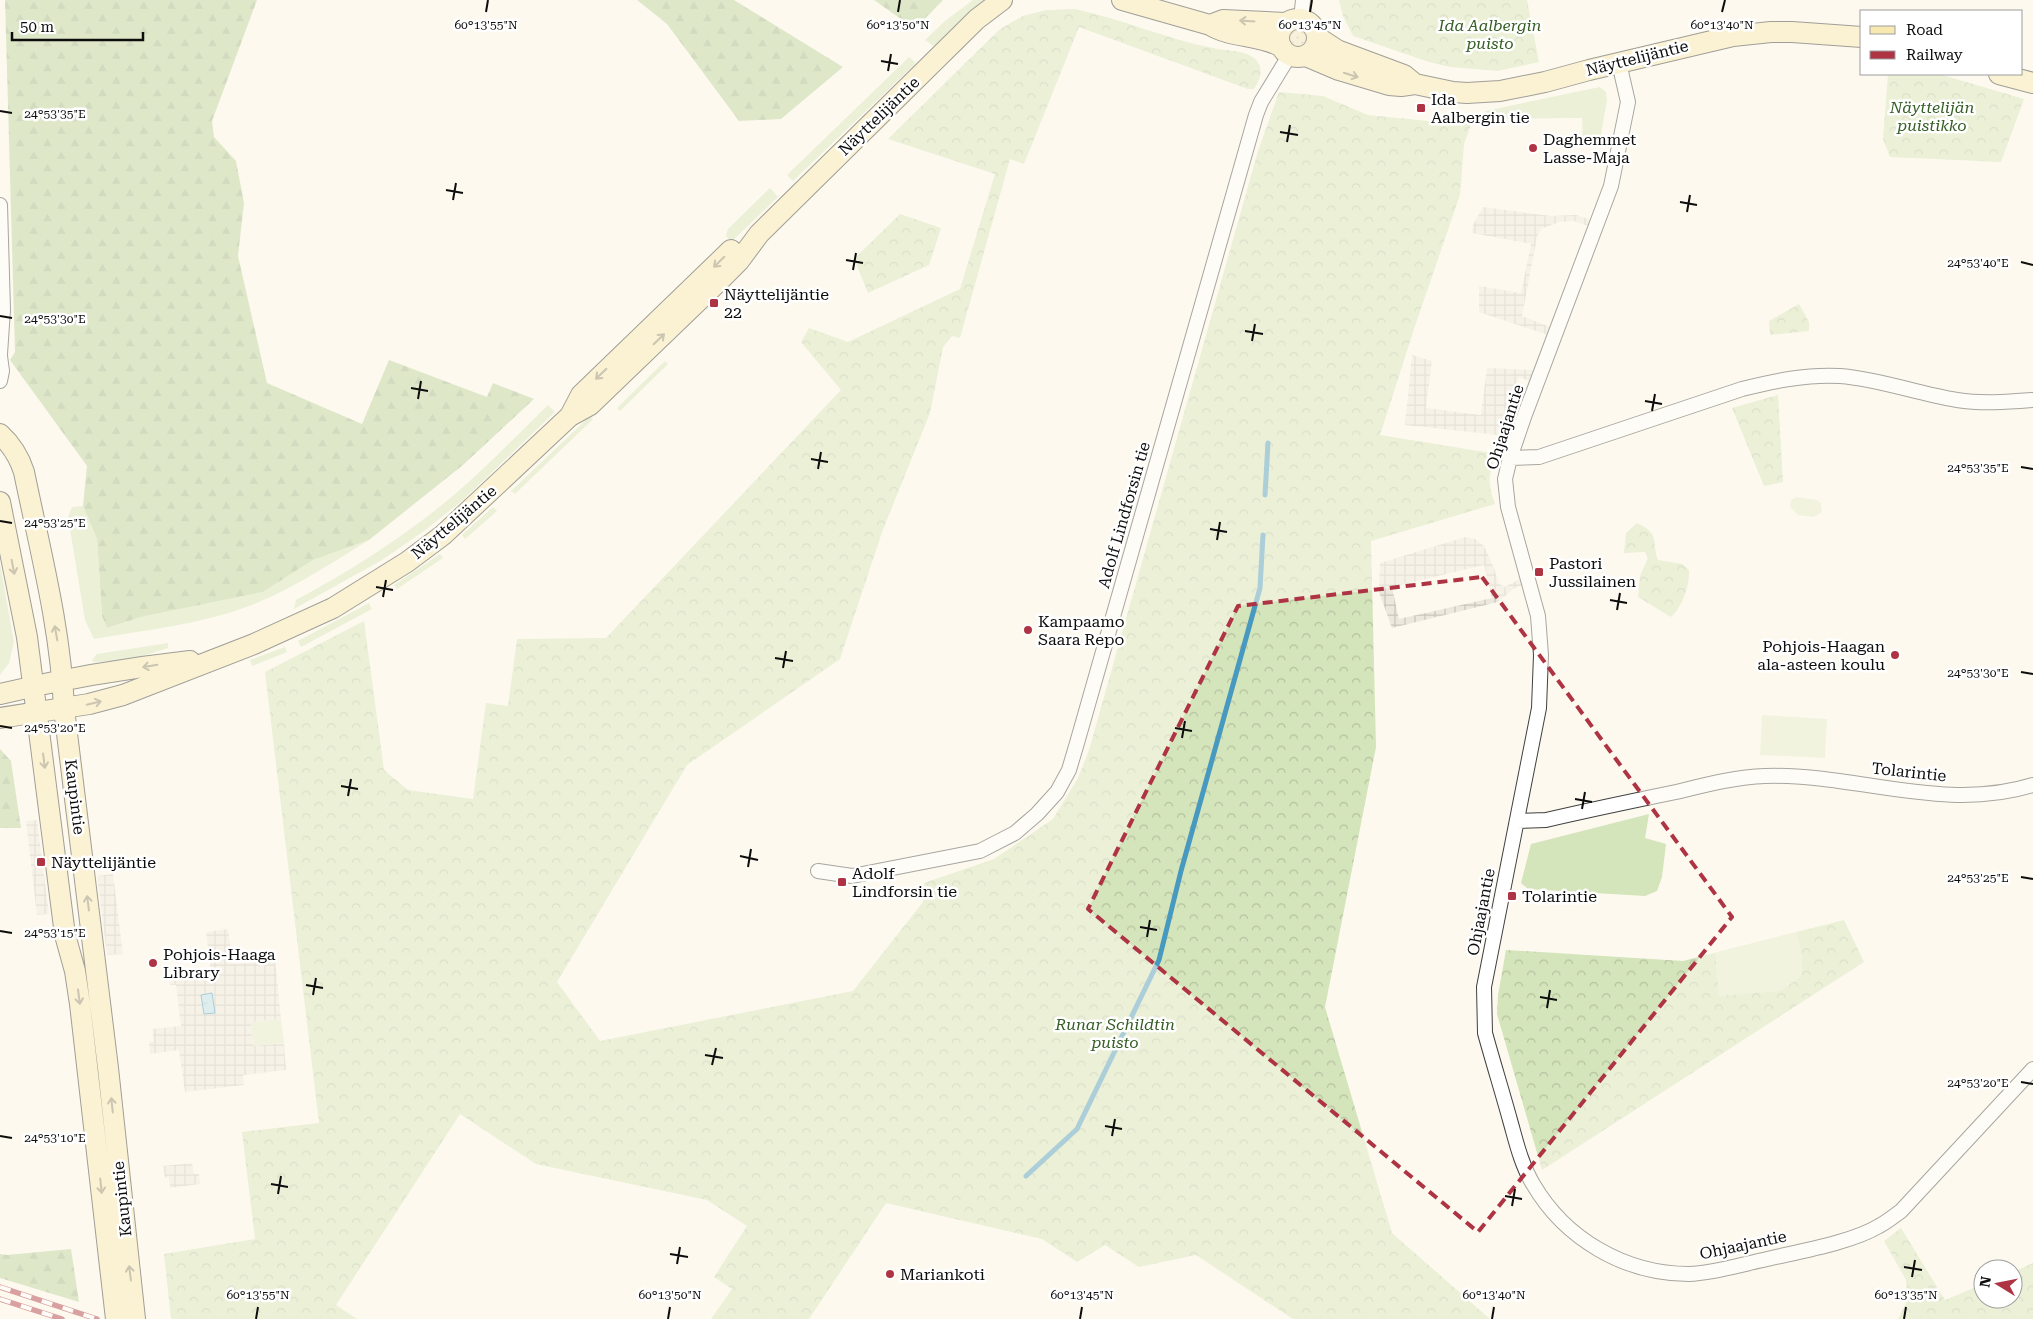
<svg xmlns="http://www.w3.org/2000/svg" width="2033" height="1319" viewBox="0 0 2033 1319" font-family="'Roboto Serif',serif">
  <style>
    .grass { fill: #d4e4bb }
    .forest { fill: url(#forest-firs) }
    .sand { fill: url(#sand-dots) }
    .park { fill: url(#park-crowns) }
    .pitch { fill: #e4eccc }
    .plaza { fill: url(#plaza-grid); fill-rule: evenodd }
    .water { fill: url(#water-ripples); stroke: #4799bf }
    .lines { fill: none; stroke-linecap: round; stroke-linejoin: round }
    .stream { stroke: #4799bf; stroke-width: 5 }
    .minor-casing { stroke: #404040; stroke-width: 16 }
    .secondary-casing { stroke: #2f2f2f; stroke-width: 22 }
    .minor { stroke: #fff; stroke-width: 14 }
    .secondary { stroke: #f7e9b0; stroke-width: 20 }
    .rail-casing { stroke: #ae3343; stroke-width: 5.5 }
    .rail { stroke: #fff; stroke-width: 4; stroke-dasharray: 11; stroke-linecap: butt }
    .oneway { stroke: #8e8667 }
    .marked { fill: none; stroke: #ae3343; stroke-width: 4; stroke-dasharray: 10 6; stroke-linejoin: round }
    .ticks { fill: none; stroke: #0d0d0d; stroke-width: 2 }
    .poi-dot { fill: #ae3343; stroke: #fff; stroke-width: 2 }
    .labels { text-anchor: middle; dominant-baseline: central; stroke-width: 5; stroke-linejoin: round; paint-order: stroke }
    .park-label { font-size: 16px; font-style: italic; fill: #355e24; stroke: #fff }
    .street-label { font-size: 16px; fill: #0d0d0d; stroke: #fff }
    .poi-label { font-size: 16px; fill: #0d0d0d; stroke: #fff; text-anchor: start }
    .ticks-label { font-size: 12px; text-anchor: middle; fill: #0d0d0d; stroke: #fff; stroke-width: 5; stroke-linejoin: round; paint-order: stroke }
  </style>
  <defs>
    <pattern id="forest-firs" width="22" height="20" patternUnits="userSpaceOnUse" patternTransform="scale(1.25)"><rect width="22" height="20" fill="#b9d39c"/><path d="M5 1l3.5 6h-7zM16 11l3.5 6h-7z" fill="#9eb485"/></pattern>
    <pattern id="sand-dots" width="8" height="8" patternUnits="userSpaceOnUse" patternTransform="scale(1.25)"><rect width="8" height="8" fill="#f4e4bf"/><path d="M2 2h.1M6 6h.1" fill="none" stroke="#d0c2a3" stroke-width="1.8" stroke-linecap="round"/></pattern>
    <pattern id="park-crowns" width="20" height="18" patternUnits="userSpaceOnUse" patternTransform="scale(1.25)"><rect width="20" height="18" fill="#d4e4bb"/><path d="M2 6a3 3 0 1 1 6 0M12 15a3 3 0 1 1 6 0" fill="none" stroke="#b5c2a0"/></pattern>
    <pattern id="plaza-grid" width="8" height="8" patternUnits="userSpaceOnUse" patternTransform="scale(1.25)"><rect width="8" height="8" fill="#ede8de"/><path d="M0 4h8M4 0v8" fill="none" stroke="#cac6bd"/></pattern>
    <pattern id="water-ripples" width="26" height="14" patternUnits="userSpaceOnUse" patternTransform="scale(1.25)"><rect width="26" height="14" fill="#b8dff0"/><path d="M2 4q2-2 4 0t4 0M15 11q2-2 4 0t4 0" fill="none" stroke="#9dbecd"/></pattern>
  </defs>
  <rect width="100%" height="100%" fill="#fdf9ee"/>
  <!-- grass -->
  <path class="grass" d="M 973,0 L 984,0 L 934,46 L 925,40 L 945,21 Z
    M 909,57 L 916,63 L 793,181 L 787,175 Z
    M 1600,87 L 1606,92 L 1607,100 L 1600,140 L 1583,140 L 1582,118 L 1487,119 L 1485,111 Z
    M 770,188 L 778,197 L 731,242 L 726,236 L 728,229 Z
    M 665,361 L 668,364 L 620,411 L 617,408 Z
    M 548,405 L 555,412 L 462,501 L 424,531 L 382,560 L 294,609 L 296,600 C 352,570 405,536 454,495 C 487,467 517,435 548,405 Z
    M 590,416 L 593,419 L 515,494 L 511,491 Z
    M 83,506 L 97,539 L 102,616 L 107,628 L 141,617 L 263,592 L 313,560 L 369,540 C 330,564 290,591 246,607 C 198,625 144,630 94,639 L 85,620 L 68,517 L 72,507 Z
    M 493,507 L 497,511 L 465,539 L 462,535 Z
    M 440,554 L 443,558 L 397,589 L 394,585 Z
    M 0,564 L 14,642 L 9,663 L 0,675 Z
    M 369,603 L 372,609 L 301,647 L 298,641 Z
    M 168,643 L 168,648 L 130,660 L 94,662 L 92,660 L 97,654 Z
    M 285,647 L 287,652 L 252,666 L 250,660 Z
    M 1649,814 L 1645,838 L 1666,844 L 1662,877 L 1657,891 L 1645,896 L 1528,889 L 1521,883 L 1531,844 Z"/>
  <!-- forest -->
  <path class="forest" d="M 5,0 L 257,0 L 212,121 L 214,137 L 236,161 L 244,203 L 238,256 L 267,383 L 362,424 L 389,360 L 487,397 L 493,383 L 534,399 L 463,465 L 369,540 L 313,560 L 263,592 L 141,617 L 107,628 L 102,616 L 97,539 L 83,506 L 87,466 L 10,360 L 15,352 Z
    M 637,0 L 734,0 L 843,67 L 781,119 L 739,121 L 667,24 Z
    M 874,0 L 943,0 L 915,29 Z
    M 0,749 L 11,761 L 21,828 L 0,828 Z
    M 71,1249 L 79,1302 L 0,1278 L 0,1254 L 7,1255 Z"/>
  <!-- sand -->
  <path class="sand" d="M1287 38a11 11 0 1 1 22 0a11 11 0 1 1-22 0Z"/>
  <!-- park -->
  <path class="park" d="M 1339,0 L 1527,0 L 1539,62 L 1498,71 L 1450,67 L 1429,62 L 1353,36 L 1343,16 Z
    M 1075,9 C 1122,19 1166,39 1213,48 C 1225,51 1244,50 1254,58 C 1265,67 1260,80 1254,89 L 1248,89 L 1079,27 L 1024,164 L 1010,159 L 960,338 L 952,336 L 943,347 L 930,413 L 882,532 L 840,659 L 687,765 L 557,982 L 600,1041 L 853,991 L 923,902 L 924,883 L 994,859 L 1053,819 L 1078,778 L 1089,750 L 1258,151 L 1279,92 L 1323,96 L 1368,115 L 1438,122 L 1451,117 L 1475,114 L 1464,144 L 1460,195 L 1415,326 L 1380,435 L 1497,454 C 1488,476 1487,482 1495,504 L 1371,541 L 1376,747 L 1325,1007 L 1392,1233 L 1490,1319 L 1293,1319 L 1196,1255 L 1139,1267 L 1105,1245 L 1077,1262 L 1042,1239 L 886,1203 L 809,1319 L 711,1319 L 732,1289 L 714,1277 L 747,1226 L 707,1200 L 536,1164 L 460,1114 L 336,1305 L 357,1319 L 171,1319 L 164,1254 L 255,1239 L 242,1132 L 319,1123 L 265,672 L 364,621 L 384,770 L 408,790 L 473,799 L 486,703 L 508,706 L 517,639 L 606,638 L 841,390 L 801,342 L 809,328 L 848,342 L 960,289 L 995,174 L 888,139 L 1000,29 L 1023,16 L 1046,10 Z
    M 1888,74 L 1939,74 L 2024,99 L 2001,162 L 1890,157 L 1883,139 Z
    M 900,214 L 941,228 L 929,265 L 868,293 L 854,259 Z
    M 1799,304 L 1809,322 L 1809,331 L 1770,335 L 1769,321 Z
    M 1778,395 L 1783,482 L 1764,486 L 1732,408 Z
    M 1637,523 C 1661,534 1651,542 1658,560 L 1682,564 L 1689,570 C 1690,584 1682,608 1671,617 L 1638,597 L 1640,576 L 1648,558 L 1645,552 L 1624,553 L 1626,533 Z
    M 1844,920 L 1864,962 L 1542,1170 L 1497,1014 L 1498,995 L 1506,950 L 1683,961 Z
    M 1901,1228 L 1945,1300 L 1983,1284 L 1983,1299 L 2013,1299 L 2013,1272 L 2033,1263 L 2033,1319 L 1898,1319 L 1907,1301 L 1906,1280 L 1884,1241 Z"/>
  <!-- pitch -->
  <path class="pitch" d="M 1796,497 L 1817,500 L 1821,503 L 1822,512 L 1814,517 L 1798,515 L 1790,507 L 1791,500 Z
    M 1762,715 L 1827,719 L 1825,758 L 1760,755 Z
    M 1797,932 L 1802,956 L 1802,976 L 1780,991 L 1719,996 L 1715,953 Z
    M 281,1019 L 284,1043 L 254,1046 L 251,1022 Z"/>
  <!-- plaza -->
  <path class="plaza" d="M 1483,207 L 1551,216 L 1576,215 L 1598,222 L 1595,228 L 1574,221 L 1559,222 L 1541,229 L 1537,237 L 1522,316 L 1557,330 L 1554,337 L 1479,312 L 1479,286 L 1521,293 L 1531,244 L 1472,233 L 1473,225 Z
    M 1412,355 L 1432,361 L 1426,408 L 1481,415 L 1487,368 L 1532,370 L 1541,373 L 1537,384 L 1519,377 L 1508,407 L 1526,413 L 1517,437 L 1405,425 Z
    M 1465,537 L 1475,539 L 1484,546 L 1494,568 L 1499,584 L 1505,587 L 1519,579 L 1525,569 L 1529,582 L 1513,589 L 1498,602 L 1392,628 L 1379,592 L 1380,563 ZM 1484,565 L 1492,598 L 1399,619 L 1392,587 Z
    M 37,820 L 49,914 L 37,915 L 26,821 Z
    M 113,874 L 123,954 L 107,955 L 97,876 Z
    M 228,929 L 233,964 L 275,959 L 281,1019 L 251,1022 L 254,1046 L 284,1043 L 286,1070 L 243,1075 L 244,1085 L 185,1092 L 179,1050 L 150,1054 L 149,1042 L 154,1041 L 152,1029 L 181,1026 L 176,985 L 170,985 L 169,977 L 211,972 L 206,932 Z
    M 192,1163 L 194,1174 L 199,1174 L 200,1184 L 170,1188 L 169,1177 L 165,1178 L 163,1166 Z"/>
  <!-- water -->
  <path class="water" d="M 212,993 L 215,1013 L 204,1014 L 201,995 Z"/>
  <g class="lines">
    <!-- stream -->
    <path class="stream" d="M 1265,495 L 1268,443
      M 1026,1176 L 1077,1129 L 1159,960 L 1181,871 L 1260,588 L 1263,535"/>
    <defs>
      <path id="minor" d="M 1301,19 L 1303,0
        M 1619,63 L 1628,102 L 1611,186 L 1524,417 L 1510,458 L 1505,479 L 1508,507 L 1538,616 L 1541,655 L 1539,708 L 1484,987 L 1485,1033 C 1493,1062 1502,1091 1510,1120 C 1516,1141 1521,1164 1533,1184 C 1565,1239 1625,1274 1689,1274 C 1714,1273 1739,1265 1763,1260 C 1796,1252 1851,1243 1879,1226 C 1887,1222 1894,1216 1901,1211 L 2033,1069
        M 0,205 L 3,310 L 0,354
        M 0,356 L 2,371 L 0,381
        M 1510,458 L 1539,457 L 1742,389 C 1774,381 1807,374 1840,376 C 1880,379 1918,394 1957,400 C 1982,404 2007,402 2033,400
        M 1517,821 L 1546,820 C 1589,810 1632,801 1676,792 C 1705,785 1735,777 1765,776 C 1855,773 1944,813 2033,785
        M 818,871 L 852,876 L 980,851 L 1015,833 L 1037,814 L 1057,792 L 1069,770 L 1077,743 L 1256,115 L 1261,102 L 1289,56"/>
      <path id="secondary" d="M 1122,0 L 1210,25 C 1231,38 1257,34 1280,46
        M1279 38a19 19 0 1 1 38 0a19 19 0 1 1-38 0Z
        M 1210,25 L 1223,20 L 1285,23
        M 1317,37 L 1337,50 L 1404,75 L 1415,84
        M 1306,56 L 1339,70 L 1389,85 L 1401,86 L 1415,84 L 1453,92 L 1467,93 L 1500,91 L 1545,82 L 1589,70 L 1733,36 L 1771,32 L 1792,32 L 1862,37
        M 1999,74 L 2033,83
        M 570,416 L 581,395 L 731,250
        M 0,434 C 12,445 19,456 24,472 C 40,550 61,629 64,709 L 108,1068 L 135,1319
        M 0,502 L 27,637 L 65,935 L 75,971 L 80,1004 L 116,1319
        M 0,694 C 62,679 127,668 190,661
        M 0,718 L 89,704 L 123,695 L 254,644 L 333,608 L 407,562 L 443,535 L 570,416 L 590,405 L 720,280 L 739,261 L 759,234 L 977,19 L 1002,0"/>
    </defs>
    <!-- minor casing -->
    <use href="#minor" class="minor-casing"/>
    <!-- secondary casing -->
    <use href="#secondary" class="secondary-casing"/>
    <!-- minor -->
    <use href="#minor" class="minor"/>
    <!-- secondary -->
    <use href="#secondary" class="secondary"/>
    <defs>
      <path id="rail" d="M 0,1287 L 97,1319
        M 0,1299 L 62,1319"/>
    </defs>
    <!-- rail casing -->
    <use href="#rail" class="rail-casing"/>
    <!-- rail -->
    <use href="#rail" class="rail"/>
  </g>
  <!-- one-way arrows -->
  <defs><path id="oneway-shaft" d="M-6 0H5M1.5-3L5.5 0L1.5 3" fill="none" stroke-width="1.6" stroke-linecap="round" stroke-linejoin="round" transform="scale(1.25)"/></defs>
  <g class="oneway">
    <use href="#oneway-shaft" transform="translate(1247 21) rotate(-176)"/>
    <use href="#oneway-shaft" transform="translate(1351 75) rotate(18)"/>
    <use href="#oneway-shaft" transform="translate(719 262) rotate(136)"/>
    <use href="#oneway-shaft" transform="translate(659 339) rotate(-44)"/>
    <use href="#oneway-shaft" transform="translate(601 374) rotate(136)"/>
    <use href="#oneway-shaft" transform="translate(13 567) rotate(79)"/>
    <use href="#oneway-shaft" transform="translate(56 633) rotate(-100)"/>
    <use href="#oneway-shaft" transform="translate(150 666) rotate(170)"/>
    <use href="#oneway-shaft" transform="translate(94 703) rotate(-14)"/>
    <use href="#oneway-shaft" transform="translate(44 761) rotate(83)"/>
    <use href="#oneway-shaft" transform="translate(88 903) rotate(-97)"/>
    <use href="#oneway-shaft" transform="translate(79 997) rotate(82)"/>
    <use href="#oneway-shaft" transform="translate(112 1105) rotate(-96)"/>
    <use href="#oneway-shaft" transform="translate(101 1186) rotate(84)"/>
    <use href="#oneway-shaft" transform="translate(130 1273) rotate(-97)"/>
  </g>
  <!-- marked area -->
  <path d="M0 0H2033V1319H0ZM 1482,577 L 1732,917 L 1478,1232 L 1088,909 L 1238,606 Z" fill="#fdf9ee" fill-opacity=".55" fill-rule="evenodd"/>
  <path class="marked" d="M 1482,577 L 1732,917 L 1478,1232 L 1088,909 L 1238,606 Z"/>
  <!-- ticks -->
  <path class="ticks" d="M 486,12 L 488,0M 898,12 L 900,0M 1310,12 L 1312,0M 1722,12 L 1725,0M 881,61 L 898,64M 888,71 L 891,54M 0,111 L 12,113M 1280,132 L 1298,135M 1287,142 L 1290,125M 446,190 L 463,193M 453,200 L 456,183M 1680,202 L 1697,205M 1687,212 L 1690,195M 846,260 L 863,263M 2021,262 L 2033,265M 853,270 L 856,253M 0,316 L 12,318M 1245,331 L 1263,334M 1252,341 L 1255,324M 411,388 L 428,391M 418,399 L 421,381M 1645,401 L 1662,404M 1652,411 L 1655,394M 811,459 L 828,462M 2021,467 L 2033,469M 818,469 L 821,452M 0,521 L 12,523M 1210,529 L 1227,532M 1217,540 L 1220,522M 376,587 L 393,590M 383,597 L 386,580M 1610,600 L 1627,603M 1617,610 L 1620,593M 775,658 L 793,661M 783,668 L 786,651M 2021,672 L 2033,674M 0,726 L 12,728M 1175,728 L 1192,731M 1182,738 L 1185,721M 341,786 L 358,789M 348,796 L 351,779M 1575,799 L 1592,802M 1582,809 L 1585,792M 740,856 L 758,860M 748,867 L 751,849M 2021,877 L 2033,879M 1140,927 L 1157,930M 0,931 L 12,933M 1147,937 L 1150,920M 306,985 L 323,988M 313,995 L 316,978M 1540,997 L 1557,1000M 1547,1008 L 1550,990M 705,1055 L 723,1058M 712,1065 L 716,1048M 2021,1082 L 2033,1084M 1105,1126 L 1122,1129M 0,1136 L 12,1138M 1112,1136 L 1115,1119M 271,1184 L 288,1187M 278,1194 L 281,1176M 1505,1196 L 1522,1199M 1512,1206 L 1515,1189M 670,1254 L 688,1257M 677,1264 L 680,1247M 1904,1267 L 1922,1270M 1912,1277 L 1915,1260M 256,1319 L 258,1307M 668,1319 L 670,1307M 1080,1319 L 1082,1307M 1492,1319 L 1494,1307M 1904,1319 L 1906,1307"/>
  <!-- markers -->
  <g class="poi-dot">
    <rect x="1416" y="103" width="10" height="10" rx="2.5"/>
    <circle cx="1533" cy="148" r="5"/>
    <rect x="709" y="298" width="10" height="10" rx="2.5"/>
    <rect x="1534" y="567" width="10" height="10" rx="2.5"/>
    <circle cx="1028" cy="630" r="5"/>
    <circle cx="1895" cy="655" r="5"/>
    <rect x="36" y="857" width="10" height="10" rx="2.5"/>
    <rect x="837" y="877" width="10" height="10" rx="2.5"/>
    <rect x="1507" y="891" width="10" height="10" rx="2.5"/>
    <circle cx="153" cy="963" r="5"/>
    <circle cx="890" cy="1274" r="5"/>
  </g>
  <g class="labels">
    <!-- park labels -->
    <g class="park-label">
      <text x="1490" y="25">Ida Aalbergin<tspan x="1490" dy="18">puisto</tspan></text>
      <text x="1932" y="107">Näyttelijän<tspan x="1932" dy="18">puistikko</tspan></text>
      <text x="1115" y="1024">Runar Schildtin<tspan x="1115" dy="18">puisto</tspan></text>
    </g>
    <!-- street labels -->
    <g class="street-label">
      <text transform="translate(1637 58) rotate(-14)">Näyttelijäntie</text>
      <text transform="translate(879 116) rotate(-44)">Näyttelijäntie</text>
      <text transform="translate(1505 427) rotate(-72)">Ohjaajantie</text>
      <text transform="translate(1124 515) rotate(-74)">Adolf Lindforsin tie</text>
      <text transform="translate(454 522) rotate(-40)">Näyttelijäntie</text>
      <text transform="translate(1909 772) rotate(6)">Tolarintie</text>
      <text transform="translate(75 797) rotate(83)">Kaupintie</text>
      <text transform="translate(1481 912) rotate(-79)">Ohjaajantie</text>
      <text transform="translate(122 1199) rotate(-96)">Kaupintie</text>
      <text transform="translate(1743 1245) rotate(-12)">Ohjaajantie</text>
    </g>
    <!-- poi labels -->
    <g class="poi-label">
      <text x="1431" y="99">Ida<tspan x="1431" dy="18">Aalbergin tie</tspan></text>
      <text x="1543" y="139">Daghemmet<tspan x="1543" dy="18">Lasse-Maja</tspan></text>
      <text x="724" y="294">Näyttelijäntie<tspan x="724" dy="18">22</tspan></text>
      <text x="1549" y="563">Pastori<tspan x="1549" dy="18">Jussilainen</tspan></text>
      <text x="1038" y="621">Kampaamo<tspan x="1038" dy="18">Saara Repo</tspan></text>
      <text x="1885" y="646" text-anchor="end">Pohjois-Haagan<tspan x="1885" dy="18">ala-asteen koulu</tspan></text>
      <text x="51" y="862">Näyttelijäntie</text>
      <text x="852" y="873">Adolf<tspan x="852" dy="18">Lindforsin tie</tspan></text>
      <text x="1522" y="896">Tolarintie</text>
      <text x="163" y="954">Pohjois-Haaga<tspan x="163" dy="18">Library</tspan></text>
      <text x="900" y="1274">Mariankoti</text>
    </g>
  </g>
  <g class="ticks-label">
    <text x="486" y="29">60°13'55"N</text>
    <text x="898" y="29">60°13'50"N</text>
    <text x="1310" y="29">60°13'45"N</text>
    <text x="1722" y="29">60°13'40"N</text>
    <text x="55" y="118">24°53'35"E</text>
    <text x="1978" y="267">24°53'40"E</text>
    <text x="55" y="323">24°53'30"E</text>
    <text x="1978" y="472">24°53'35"E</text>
    <text x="55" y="527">24°53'25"E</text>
    <text x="1978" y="677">24°53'30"E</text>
    <text x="55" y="732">24°53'20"E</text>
    <text x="1978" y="882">24°53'25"E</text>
    <text x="55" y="937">24°53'15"E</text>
    <text x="1978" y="1087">24°53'20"E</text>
    <text x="55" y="1142">24°53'10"E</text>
    <text x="258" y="1299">60°13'55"N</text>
    <text x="670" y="1299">60°13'50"N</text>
    <text x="1082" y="1299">60°13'45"N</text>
    <text x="1494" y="1299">60°13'40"N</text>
    <text x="1906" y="1299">60°13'35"N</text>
  </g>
  <!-- legend -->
  <rect x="1860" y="10" width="162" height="65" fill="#ffffff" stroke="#9e9e9e"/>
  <rect x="1870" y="26" width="25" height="8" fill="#f7e9b0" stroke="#9e9e9e"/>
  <text x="1906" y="35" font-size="15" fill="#0d0d0d">Road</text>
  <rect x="1870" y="51" width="25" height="8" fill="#ae3343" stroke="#9e9e9e"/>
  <text x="1906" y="60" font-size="15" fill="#0d0d0d">Railway</text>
  <!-- north arrow -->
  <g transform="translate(1998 1284) rotate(280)"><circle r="24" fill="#ffffff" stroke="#9e9e9e"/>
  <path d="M0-4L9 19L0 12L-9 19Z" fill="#ae3343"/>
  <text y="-8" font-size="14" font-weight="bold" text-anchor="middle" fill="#0d0d0d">N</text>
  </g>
  <!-- scale -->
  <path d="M12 32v8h131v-8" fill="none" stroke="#0d0d0d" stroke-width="2.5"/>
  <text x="20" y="32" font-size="15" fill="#0d0d0d" stroke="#ffffff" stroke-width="4" paint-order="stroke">50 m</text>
</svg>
